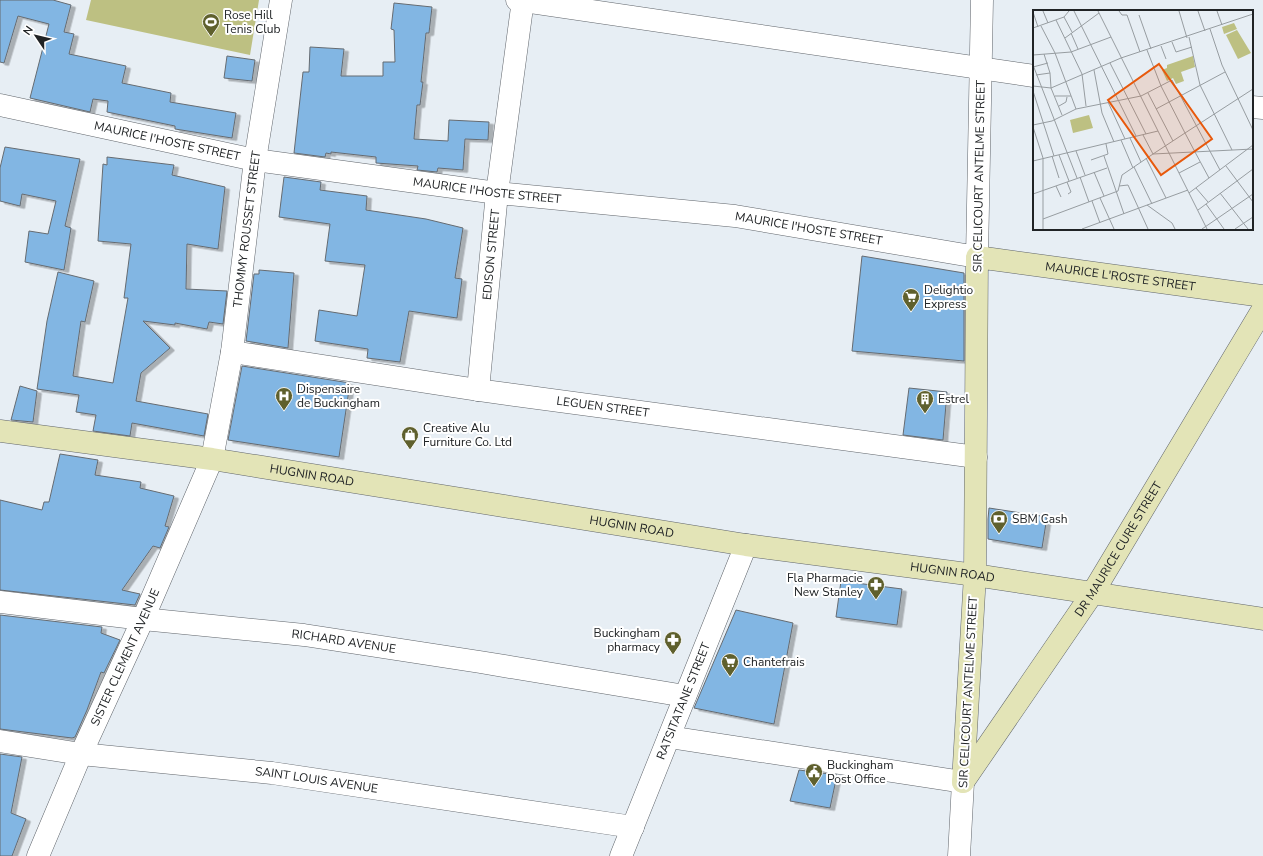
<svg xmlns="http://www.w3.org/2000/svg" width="1263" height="856" viewBox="0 0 1263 856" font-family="'Nunito Sans',sans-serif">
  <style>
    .green { fill: #bdc082 }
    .building { fill: #82b6e3; stroke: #656b71; filter: url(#shadow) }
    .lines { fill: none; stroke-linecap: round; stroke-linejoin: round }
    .minor-casing { stroke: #60656b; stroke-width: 23 }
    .tertiary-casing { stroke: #60656b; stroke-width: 23 }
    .secondary-casing { stroke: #60656b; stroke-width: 23 }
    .minor { stroke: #fff; stroke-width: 22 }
    .tertiary { stroke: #fff; stroke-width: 22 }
    .secondary { stroke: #e3e4b7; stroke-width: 22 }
    .labels { text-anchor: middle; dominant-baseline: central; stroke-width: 4; stroke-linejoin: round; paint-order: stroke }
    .poi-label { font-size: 12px; fill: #202325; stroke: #fff; text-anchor: start }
    .street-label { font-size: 12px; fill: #202325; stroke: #fff }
    .inset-road { fill: none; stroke: #979da1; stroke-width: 1 }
    .view { fill: #e8590c; fill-opacity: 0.15; stroke: #e8590c; stroke-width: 2 }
    .inset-edge { fill: none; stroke: #202325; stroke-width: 2 }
  </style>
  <defs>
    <filter id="shadow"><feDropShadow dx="4.5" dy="2.5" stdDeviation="0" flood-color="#0004"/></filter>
  </defs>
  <rect width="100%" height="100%" fill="#e7eef4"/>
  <!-- green -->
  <path class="green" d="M 91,0 L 259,0 L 250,55 L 86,20 Z"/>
  <!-- building -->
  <path class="building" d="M 0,0 L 53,0 L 71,5 L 64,32 L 74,34 L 69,54 L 126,66 L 122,83 L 171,93 L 170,102 L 236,113 L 232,138 L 175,129 L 175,126 L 107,112 L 108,101 L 93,99 L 90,112 L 30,98 L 49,24 L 18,16 L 4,63 L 0,62 Z
    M 394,3 L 432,7 L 429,33 L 426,33 L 421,82 L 423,82 L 420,105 L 417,105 L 414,139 L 448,141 L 449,120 L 489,122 L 488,140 L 465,139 L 463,170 L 438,168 L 437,172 L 417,170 L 418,166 L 376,163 L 376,157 L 331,152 L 331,154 L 326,153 L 325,157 L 294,153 L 303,72 L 309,72 L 310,47 L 344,49 L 341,76 L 383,76 L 383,62 L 395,62 L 394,30 L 391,29 Z
    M 227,56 L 255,60 L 252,81 L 224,78 Z
    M 5,147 L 80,159 L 65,226 L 71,228 L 64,270 L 25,262 L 29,231 L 48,234 L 56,201 L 22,194 L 20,206 L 0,201 L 0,168 Z
    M 107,157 L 174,165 L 172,175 L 225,187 L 218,249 L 187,244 L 186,289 L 227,291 L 223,324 L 209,322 L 207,329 L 175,323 L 175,325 L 143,321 L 170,348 L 141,373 L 136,401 L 208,414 L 204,436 L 132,423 L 130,436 L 93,431 L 96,415 L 76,412 L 79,395 L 37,389 L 47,321 L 58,272 L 94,281 L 85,322 L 81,321 L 73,376 L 113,383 L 128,298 L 124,298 L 131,244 L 98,241 L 103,164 L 107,165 Z
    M 284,177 L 321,182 L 320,190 L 367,196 L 366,210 L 426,219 L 463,228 L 455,278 L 462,279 L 457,318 L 409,311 L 400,362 L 367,358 L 368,349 L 315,341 L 319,310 L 357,316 L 365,265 L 325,261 L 330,224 L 279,217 Z
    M 862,256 L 964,273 L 964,361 L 852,351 Z
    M 259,270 L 294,273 L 288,348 L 246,341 L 254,274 L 259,274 Z
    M 242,366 L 350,383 L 339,457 L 228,440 Z
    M 20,386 L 37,391 L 33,422 L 11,420 Z
    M 909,388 L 947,392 L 943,440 L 903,435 Z
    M 60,454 L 98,460 L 95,475 L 141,482 L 140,488 L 174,496 L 165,526 L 169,527 L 160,548 L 153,546 L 122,590 L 140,594 L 135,605 L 0,590 L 0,500 L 42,510 L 44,502 L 49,502 Z
    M 989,508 L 1047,517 L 1042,548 L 988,539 L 988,519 Z
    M 841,581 L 902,589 L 897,625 L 836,617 Z
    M 736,610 L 793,623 L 774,724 L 694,708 Z
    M 0,615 L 102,627 L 101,633 L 120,640 L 104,673 L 101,672 L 87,710 L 75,737 L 72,738 L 0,729 Z
    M 0,754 L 22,757 L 11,813 L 26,819 L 12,856 L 0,856 Z
    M 799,770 L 837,775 L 830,808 L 790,801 Z"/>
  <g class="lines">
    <defs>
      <g id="minor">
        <path d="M 517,0 L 1034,76"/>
        <path id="s1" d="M 0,105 L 255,160 L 497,193 L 735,216 L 977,257 L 982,0"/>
        <path d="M 1252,107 L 1263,108"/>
        <path id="s2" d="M 232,352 L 478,390 L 976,457"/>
        <path id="s3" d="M 478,390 L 497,193 L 523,0"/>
        <path id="s4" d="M 0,602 L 143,619 L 304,635 L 480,662 L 685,696"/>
        <path d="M 669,737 L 963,782 L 959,856"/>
        <path id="s5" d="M 0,741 L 81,754 L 272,773 L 633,827"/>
        <path id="s6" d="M 38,856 L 81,754 L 143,619 L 212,459 L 232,352 L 255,160 L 281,0"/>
      </g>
      <g id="tertiary">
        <path id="s7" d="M 621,856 L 746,545"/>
      </g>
      <g id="secondary">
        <path id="s8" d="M 0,431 L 212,459 L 746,545 L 975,575 L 1263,619"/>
        <path id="s9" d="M 963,782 L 975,575 L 977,257 L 1263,296"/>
        <path id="s10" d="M 963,782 L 1092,594 L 1263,309"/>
      </g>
    </defs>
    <!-- minor casing -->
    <use href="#minor" class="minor-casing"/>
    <!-- tertiary casing -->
    <use href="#tertiary" class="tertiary-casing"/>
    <!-- secondary casing -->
    <use href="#secondary" class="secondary-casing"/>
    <!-- minor -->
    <use href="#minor" class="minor"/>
    <!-- tertiary -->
    <use href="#tertiary" class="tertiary"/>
    <!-- secondary -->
    <use href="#secondary" class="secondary"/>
  </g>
  <!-- icons -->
  <defs>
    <symbol id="stadium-pin" viewBox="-11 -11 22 30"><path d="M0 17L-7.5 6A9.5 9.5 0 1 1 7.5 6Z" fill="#5f602d" stroke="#fff"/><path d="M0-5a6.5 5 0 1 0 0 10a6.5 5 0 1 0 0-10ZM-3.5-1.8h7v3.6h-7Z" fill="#fff"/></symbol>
    <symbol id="supermarket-pin" viewBox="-11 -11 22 30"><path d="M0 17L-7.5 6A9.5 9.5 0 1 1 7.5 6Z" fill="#5f602d" stroke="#fff"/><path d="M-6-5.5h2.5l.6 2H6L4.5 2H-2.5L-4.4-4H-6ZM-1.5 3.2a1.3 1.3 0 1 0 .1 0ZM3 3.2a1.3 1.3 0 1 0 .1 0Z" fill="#fff"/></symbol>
    <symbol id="hospital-pin" viewBox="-11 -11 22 30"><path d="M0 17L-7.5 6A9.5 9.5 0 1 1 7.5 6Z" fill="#5f602d" stroke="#fff"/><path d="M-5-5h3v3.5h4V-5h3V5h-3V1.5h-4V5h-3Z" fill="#fff"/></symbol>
    <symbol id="building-pin" viewBox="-11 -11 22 30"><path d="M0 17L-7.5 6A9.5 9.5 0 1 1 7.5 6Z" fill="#5f602d" stroke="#fff"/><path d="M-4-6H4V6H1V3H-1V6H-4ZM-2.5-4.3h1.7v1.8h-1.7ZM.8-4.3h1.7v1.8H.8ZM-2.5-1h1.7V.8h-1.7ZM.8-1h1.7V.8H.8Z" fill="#fff"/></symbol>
    <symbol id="shop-pin" viewBox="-11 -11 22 30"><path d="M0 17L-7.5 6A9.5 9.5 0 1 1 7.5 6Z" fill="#5f602d" stroke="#fff"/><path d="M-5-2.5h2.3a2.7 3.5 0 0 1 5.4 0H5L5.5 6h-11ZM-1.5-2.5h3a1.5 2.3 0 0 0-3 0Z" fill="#fff"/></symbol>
    <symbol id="bank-pin" viewBox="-11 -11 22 30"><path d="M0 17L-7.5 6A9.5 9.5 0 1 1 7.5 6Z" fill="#5f602d" stroke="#fff"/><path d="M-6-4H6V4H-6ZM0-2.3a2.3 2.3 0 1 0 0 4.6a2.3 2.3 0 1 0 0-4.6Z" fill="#fff"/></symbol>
    <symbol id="pharmacy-pin" viewBox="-11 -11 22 30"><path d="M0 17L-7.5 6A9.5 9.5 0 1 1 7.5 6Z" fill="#5f602d" stroke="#fff"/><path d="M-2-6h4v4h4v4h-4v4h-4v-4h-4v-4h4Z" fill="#fff"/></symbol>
    <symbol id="civic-pin" viewBox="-11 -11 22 30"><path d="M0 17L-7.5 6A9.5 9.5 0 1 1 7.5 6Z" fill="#5f602d" stroke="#fff"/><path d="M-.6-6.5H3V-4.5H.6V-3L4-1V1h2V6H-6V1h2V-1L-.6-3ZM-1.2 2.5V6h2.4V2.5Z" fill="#fff"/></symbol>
  </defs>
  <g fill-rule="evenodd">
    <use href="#stadium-pin" x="201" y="12" width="20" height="27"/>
    <use href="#supermarket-pin" x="901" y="287" width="20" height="27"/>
    <use href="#hospital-pin" x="274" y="386" width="20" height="27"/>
    <use href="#building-pin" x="915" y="389" width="20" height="27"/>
    <use href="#shop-pin" x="400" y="425" width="20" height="27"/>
    <use href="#bank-pin" x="989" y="509" width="20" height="27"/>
    <use href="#pharmacy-pin" x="866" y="575" width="20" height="27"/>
    <use href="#pharmacy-pin" x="663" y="630" width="20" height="27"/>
    <use href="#supermarket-pin" x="720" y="652" width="20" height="27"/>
    <use href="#civic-pin" x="804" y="762" width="20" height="27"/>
  </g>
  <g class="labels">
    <!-- poi labels -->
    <g class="poi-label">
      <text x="224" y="15">Rose Hill<tspan x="224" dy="14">Tenis Club</tspan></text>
      <text x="924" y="290">Delightio<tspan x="924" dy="14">Express</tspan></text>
      <text x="297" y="389">Dispensaire<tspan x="297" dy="14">de Buckingham</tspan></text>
      <text x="938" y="399">Estrel</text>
      <text x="423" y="428">Creative Alu<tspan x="423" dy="14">Furniture Co. Ltd</tspan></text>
      <text x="1012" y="519">SBM Cash</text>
      <text x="863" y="578" text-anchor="end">Fla Pharmacie<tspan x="863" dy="14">New Stanley</tspan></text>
      <text x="660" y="633" text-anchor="end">Buckingham<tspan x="660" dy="14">pharmacy</tspan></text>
      <text x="743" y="662">Chantefrais</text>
      <text x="827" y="765">Buckingham<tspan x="827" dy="14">Post Office</tspan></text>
    </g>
    <!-- street labels -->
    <g class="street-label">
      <text stroke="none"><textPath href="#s1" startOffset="171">MAURICE I'HOSTE STREET</textPath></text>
      <text transform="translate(979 176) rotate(-89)">SIR CELICOURT ANTELME STREET</text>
      <text stroke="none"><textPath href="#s1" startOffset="495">MAURICE I'HOSTE STREET</textPath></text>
      <text stroke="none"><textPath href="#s1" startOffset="819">MAURICE I'HOSTE STREET</textPath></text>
      <text stroke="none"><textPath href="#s6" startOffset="666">THOMMY ROUSSET STREET</textPath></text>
      <text stroke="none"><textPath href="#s3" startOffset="136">EDISON STREET</textPath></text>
      <text stroke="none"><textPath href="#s9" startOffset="670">MAURICE L'ROSTE STREET</textPath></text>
      <text stroke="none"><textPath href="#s2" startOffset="375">LEGUEN STREET</textPath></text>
      <text stroke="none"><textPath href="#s8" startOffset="315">HUGNIN ROAD</textPath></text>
      <text stroke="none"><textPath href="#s8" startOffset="639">HUGNIN ROAD</textPath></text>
      <text stroke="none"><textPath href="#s10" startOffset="280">DR MAURICE CURE STREET</textPath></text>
      <text stroke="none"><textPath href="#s8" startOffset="963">HUGNIN ROAD</textPath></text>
      <text stroke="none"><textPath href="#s4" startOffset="346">RICHARD AVENUE</textPath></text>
      <text stroke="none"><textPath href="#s6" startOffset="217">SISTER CLEMENT AVENUE</textPath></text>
      <text transform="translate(968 692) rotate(-87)">SIR CELICOURT ANTELME STREET</text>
      <text stroke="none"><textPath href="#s7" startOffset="167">RATSITATANE STREET</textPath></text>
      <text stroke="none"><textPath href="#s5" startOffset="319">SAINT LOUIS AVENUE</textPath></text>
    </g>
  </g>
  <!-- overview -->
  <g transform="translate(1033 10)">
    <rect width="220" height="220" fill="#e7eef4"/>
    <path d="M 201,13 L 204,19 L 191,24 L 189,17 ZM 204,20 L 218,43 L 205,49 L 193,25 ZM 160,46 L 162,57 L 148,62 L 151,71 L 143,74 L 140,68 L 134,71 L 129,60 L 134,58 L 134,55 ZM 56,105 L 60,118 L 40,123 L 37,110 Z" fill="#bdc082"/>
    <path class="inset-road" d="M 10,1 L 15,13M 41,1 L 103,126M 65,1 L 174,219M 86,1 L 89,5 L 94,5 L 107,42M 146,1 L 154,28M 165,1 L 172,21M 184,1 L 189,15M 0,2 L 5,17M 106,5 L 118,39M 31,7 L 39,22M 23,10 L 49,64 L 53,96M 8,16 L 22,43 L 43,99M 0,18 L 31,7 L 36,1M 177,19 L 189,55 L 220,120M 38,23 L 45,39M 156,27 L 167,75 L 199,140M 32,28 L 66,3M 139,32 L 143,42 L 159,37M 128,36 L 133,49M 114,40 L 128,76 L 152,123 L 220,79M 11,44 L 17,63 L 18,78 L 29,105M 0,45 L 38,42 L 78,27M 77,53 L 113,124M 0,55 L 44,168M 0,57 L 15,53M 61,60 L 69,103 L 81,132M 3,65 L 17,63M 0,76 L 18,78 L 88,48 L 220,4M 0,81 L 21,146M 115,83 L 140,131M 22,86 L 38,86M 75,92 L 92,129M 26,96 L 33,92 L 34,87M 123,99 L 192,62M 0,115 L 19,111 L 43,99 L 108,86 L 139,70 L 187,160M 0,117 L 10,148 L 10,219M 97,128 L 108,152M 88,130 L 100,158M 43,141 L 52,165M 162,142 L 176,168M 120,144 L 220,139M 120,144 L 152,123 L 162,142M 26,145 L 36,171M 19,146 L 26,168M 71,146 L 91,204M 113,148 L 133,188M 58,150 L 75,144 L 73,134M 0,151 L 125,121M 193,156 L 220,192M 101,157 L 119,194M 61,162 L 71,186M 146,163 L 167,152M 47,167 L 56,192M 34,172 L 38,182 L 35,184M 23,176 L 28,187M 86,176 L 95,175 L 115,219M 163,178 L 175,192M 156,183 L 220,135M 187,183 L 215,219M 0,184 L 74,158M 67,188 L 81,219M 59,191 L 67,213M 173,194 L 191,219M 114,195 L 139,213 L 142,219M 165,200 L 220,159M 10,209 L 85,181 L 89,165 L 120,144 L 110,125M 49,219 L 155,180M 169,219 L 220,184M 202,219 L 220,207"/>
    <path class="view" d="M 126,54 L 179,129 L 128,165 L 75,90 Z"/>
    <rect width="220" height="220" class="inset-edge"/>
  </g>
  <!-- north arrow -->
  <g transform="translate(36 36) rotate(305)" stroke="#ffffff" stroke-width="3" paint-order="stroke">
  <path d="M0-3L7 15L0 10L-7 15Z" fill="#202325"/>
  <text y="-6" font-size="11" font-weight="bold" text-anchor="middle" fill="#202325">N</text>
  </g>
</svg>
